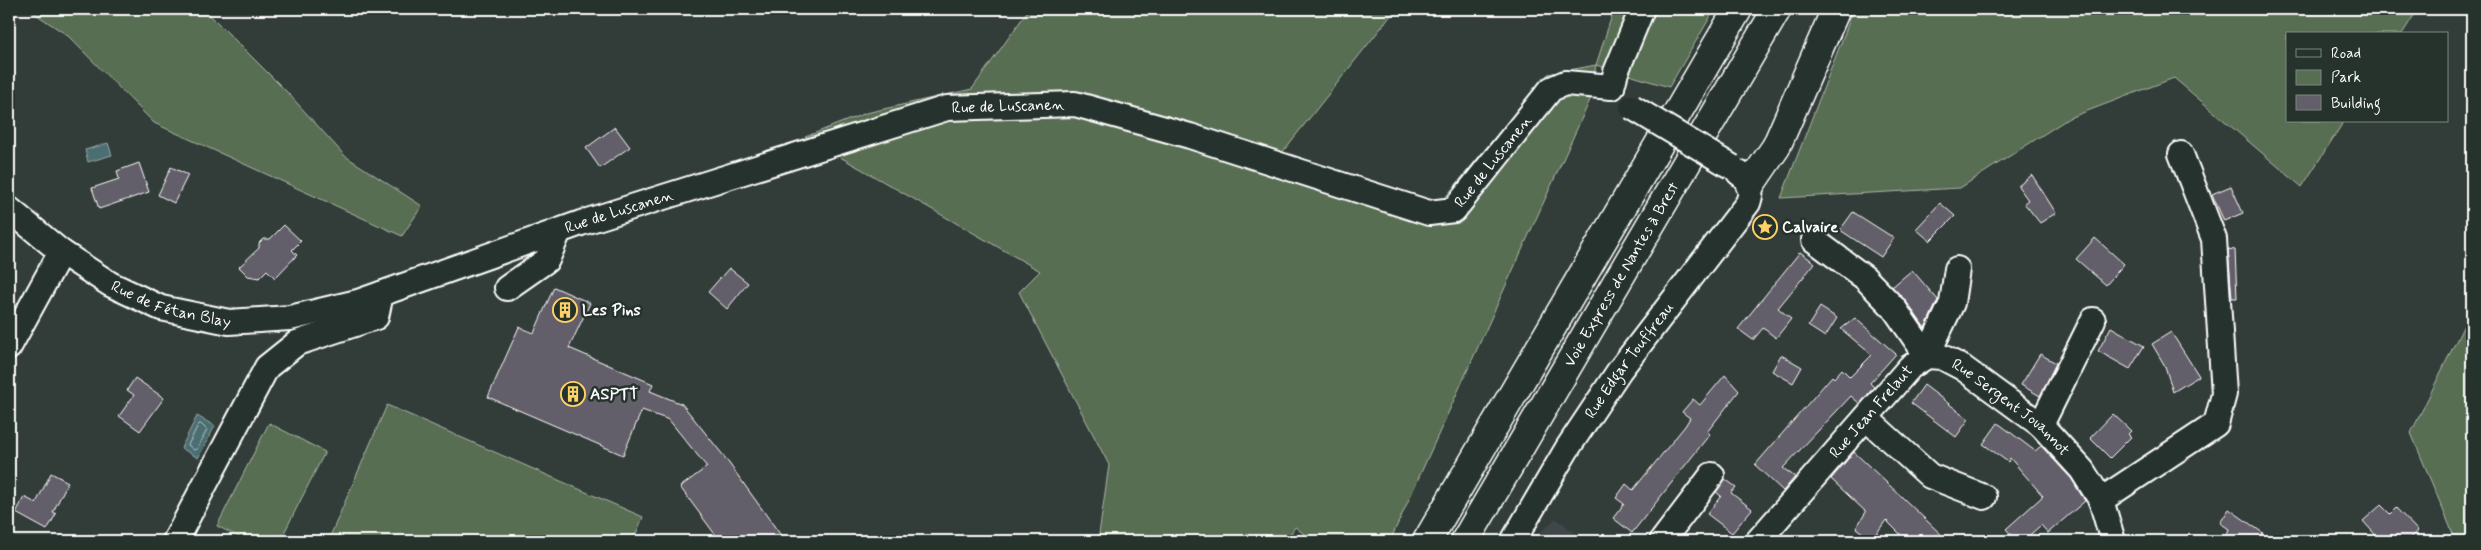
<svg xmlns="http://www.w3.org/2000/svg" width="2481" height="550" viewBox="0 0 2481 550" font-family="Mynerve,sans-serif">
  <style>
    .built { fill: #414648 }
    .green { fill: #586e53; stroke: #acb6a9 }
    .water { fill: #4c6e72; stroke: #94a8aa }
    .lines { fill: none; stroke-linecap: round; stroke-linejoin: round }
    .shore { stroke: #b7c5c7; stroke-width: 1 }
    .building { fill: #635f6a; stroke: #fff }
    .minor-casing { stroke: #fff; stroke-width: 28 }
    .highway-casing { stroke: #fff; stroke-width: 31 }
    .minor { stroke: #26332d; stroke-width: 24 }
    .highway { stroke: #26332d; stroke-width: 28 }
    .minor-bridge-casing { stroke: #fff; stroke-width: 28; stroke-linecap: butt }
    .minor-bridge { stroke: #26332d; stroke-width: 24 }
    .labels { text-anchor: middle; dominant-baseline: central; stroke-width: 5; stroke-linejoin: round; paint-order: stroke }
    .street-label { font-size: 16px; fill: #fff; stroke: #26332d }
    .poi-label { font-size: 16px; font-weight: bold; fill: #fff; stroke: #26332d; text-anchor: start }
  </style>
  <rect width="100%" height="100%" fill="#323c39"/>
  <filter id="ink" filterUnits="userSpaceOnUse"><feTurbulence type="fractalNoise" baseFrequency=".02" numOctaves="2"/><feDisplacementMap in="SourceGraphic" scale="10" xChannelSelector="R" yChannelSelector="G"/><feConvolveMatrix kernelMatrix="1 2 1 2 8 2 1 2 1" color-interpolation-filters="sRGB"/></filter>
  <g filter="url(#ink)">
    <!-- built -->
    <path class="built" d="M 1556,518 L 1585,541 L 1531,541 Z"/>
    <!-- green -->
    <path class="green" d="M 28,9 L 204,9 L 287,92 L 345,156 L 422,206 L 402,236 L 154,123 L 67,35 Z
      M 1029,9 L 1396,9 L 1281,154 L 1422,202 L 1443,200 L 1548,74 L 1596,65 L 1614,9 L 1715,9 L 1669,87 L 1596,65 L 1590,100 L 1390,541 L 1313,541 L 1295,527 L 1286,541 L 1098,541 L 1109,465 L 1019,292 L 1040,271 L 805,137 L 866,113 L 972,89 Z
      M 1854,9 L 2418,9 L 2402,34 L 2287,34 L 2287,121 L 2344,121 L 2302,187 L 2174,78 L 2069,118 L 1960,188 L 1781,198 Z
      M 2464,325 L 2472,330 L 2472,541 L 2456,541 L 2411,433 Z
      M 387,405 L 643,517 L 633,541 L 328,541 Z
      M 269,423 L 325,452 L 280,541 L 247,541 L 217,526 Z"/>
    <!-- water -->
    <path class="water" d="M 108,143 L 112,155 L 88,162 L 85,150 Z
      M 197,416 L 215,426 L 198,458 L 181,448 Z"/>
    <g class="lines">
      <!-- shore -->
      <path class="shore" d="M 201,424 L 207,430 L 197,449 L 194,450 L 188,445 L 198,425 Z"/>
    </g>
    <!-- building -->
    <path class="building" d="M 615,127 L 630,147 L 600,168 L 586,148 Z
      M 139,163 L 149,192 L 99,209 L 92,188 L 119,179 L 117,171 Z
      M 171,167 L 188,175 L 174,203 L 158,195 Z
      M 2032,175 L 2056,213 L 2040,223 L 2024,203 L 2028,200 L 2018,186 Z
      M 2231,186 L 2243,213 L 2224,221 L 2212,194 Z
      M 1940,203 L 1955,216 L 1930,241 L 1916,229 Z
      M 1853,212 L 1894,238 L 1881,257 L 1840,230 Z
      M 284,225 L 301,241 L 292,250 L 297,255 L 275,278 L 267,270 L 259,278 L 248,276 L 239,267 L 259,248 L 259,243 L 263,239 L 270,239 Z
      M 2095,238 L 2124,264 L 2106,285 L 2076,259 Z
      M 2228,249 L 2235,250 L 2237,298 L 2232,298 Z
      M 1800,252 L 1815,263 L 1778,308 L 1791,319 L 1776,338 L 1763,328 L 1753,340 L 1738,329 Z
      M 729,268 L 748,283 L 727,309 L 708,292 Z
      M 1912,270 L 1938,300 L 1925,328 L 1905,300 L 1892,287 Z
      M 554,287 L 590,303 L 569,348 L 653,384 L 650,391 L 682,404 L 723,455 L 785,541 L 720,541 L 680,487 L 707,467 L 669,420 L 642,410 L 623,455 L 488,397 L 519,327 L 534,333 Z
      M 1820,307 L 1837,318 L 1825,337 L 1808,326 Z
      M 1855,318 L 1896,354 L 1870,383 L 1874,387 L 1860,404 L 1851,396 L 1783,468 L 1795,477 L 1783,491 L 1755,465 L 1832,376 L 1834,378 L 1842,369 L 1850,377 L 1872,355 L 1841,329 Z
      M 2111,327 L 2144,346 L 2130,369 L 2098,351 Z
      M 2171,332 L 2199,376 L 2173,392 L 2165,366 L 2152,344 Z
      M 2040,354 L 2056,363 L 2040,396 L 2021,385 Z
      M 1781,355 L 1802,367 L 1793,383 L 1772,371 Z
      M 1725,375 L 1739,391 L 1707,432 L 1710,434 L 1632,533 L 1613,518 L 1624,504 L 1616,498 L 1626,484 L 1633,490 L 1685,426 L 1690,418 L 1682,412 L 1693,399 L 1700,405 Z
      M 135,378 L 164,398 L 140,431 L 119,416 L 134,395 L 127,390 Z
      M 1924,385 L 1969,419 L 1956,437 L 1911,403 Z
      M 2113,414 L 2131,431 L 2128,434 L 2131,437 L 2110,458 L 2090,438 Z
      M 1998,423 L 2035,451 L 2041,446 L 2071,478 L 2085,501 L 2048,533 L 2041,525 L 2023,541 L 2017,541 L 2006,529 L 2043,496 L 2010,458 L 2008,462 L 1983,444 Z
      M 1854,452 L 1903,498 L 1948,541 L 1907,541 L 1886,520 L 1872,540 L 1856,528 L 1866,512 L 1831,479 Z
      M 51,473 L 68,482 L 53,512 L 56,514 L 47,530 L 16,513 L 24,497 L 36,503 Z
      M 1725,479 L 1736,487 L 1731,493 L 1752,509 L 1732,533 L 1707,514 L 1721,496 L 1716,492 Z
      M 2381,505 L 2390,514 L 2396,508 L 2418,531 L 2408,541 L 2381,541 L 2363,521 Z
      M 2229,509 L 2263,533 L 2257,541 L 2224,541 L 2229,529 L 2220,523 Z"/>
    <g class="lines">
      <defs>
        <g id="minor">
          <path d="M 1612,87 L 1616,72 L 1642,9"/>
          <path id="s1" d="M 9,209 L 61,252 L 110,284 L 161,308 L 229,322 L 290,318 L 358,302 L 581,223 L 947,108 L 1075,104 L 1190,136 L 1429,213 L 1454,210 L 1551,89 L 1565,83 L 1612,87"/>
          <path id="s2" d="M 1814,240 L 1865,278 L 1894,308 L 1927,356 L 1942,357 L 1963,368 L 2041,425 L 2082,470 L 2101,500 L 2113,541"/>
          <path d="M 507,288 L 547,260 L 559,231"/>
          <path d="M 9,347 L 61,252"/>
          <path d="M 1866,418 L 1930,476 L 1984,497"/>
          <path d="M 2041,425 L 2093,320"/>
          <path d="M 2101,500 L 2216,424 L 2224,394 L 2214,239 L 2181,154"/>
          <path d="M 175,541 L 267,367 L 297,343 L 376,317 L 381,294"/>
          <path id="s3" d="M 1513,541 L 1567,449 L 1619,371 L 1748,203 C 1753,189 1751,182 1739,173"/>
          <path d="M 1662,541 L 1712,475"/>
          <path id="s4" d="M 1758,541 L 1910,367 L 1927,356 L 1952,303 L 1957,269"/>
        </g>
        <g id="highway">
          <path d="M 1750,185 L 1776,147 L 1836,9"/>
          <path d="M 1427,541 L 1738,9"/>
          <path id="s5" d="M 1465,541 L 1777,9"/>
        </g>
      </defs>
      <!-- minor casing -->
      <use href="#minor" class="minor-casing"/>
      <!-- highway casing -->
      <use href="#highway" class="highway-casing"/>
      <!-- minor -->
      <use href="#minor" class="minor"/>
      <!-- highway -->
      <use href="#highway" class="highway"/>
      <defs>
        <path id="minor-bridge" d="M 1632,107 L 1732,167"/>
      </defs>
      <!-- minor-bridge casing -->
      <use href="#minor-bridge" class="minor-bridge-casing"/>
      <!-- minor-bridge -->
      <use href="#minor-bridge" class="minor-bridge"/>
    </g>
  </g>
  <!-- icons -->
  <defs>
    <symbol id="sight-ring" viewBox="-11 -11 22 22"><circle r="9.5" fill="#26332d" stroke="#ffd166" stroke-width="1.5"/><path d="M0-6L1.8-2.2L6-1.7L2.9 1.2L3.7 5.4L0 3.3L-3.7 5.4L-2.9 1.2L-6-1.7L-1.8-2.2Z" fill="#ffd166"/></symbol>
    <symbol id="building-ring" viewBox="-11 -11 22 22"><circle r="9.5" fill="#26332d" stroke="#ffd166" stroke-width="1.5"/><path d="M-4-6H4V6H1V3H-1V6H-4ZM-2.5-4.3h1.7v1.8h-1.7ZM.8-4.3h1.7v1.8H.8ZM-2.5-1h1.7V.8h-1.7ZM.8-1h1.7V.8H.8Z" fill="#ffd166"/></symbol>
  </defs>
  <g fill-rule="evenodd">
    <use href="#sight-ring" x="1751" y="213" width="28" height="28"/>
    <use href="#building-ring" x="551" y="296" width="28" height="28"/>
    <use href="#building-ring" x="559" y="380" width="28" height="28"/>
  </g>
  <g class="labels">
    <!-- street labels -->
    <g class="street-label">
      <text stroke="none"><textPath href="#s1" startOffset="1064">Rue de Luscanen</textPath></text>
      <text stroke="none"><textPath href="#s1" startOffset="1589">Rue de Luscanen</textPath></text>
      <text stroke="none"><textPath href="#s1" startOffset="659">Rue de Luscanen</textPath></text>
      <text stroke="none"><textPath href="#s5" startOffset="309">Voie Express de Nantes à Brest</textPath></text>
      <text stroke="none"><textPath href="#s1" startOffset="191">Rue de Fétan Blay</textPath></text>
      <text stroke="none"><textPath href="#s3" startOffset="215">Rue Edgar Touffreau</textPath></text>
      <text stroke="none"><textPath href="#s2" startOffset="264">Rue Sergent Jouannot</textPath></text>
      <text stroke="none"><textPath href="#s4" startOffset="172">Rue Jean Frelaut</textPath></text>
    </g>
    <!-- poi labels -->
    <g class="poi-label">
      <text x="1782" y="227">Calvaire</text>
      <text x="582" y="310">Les Pins</text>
      <text x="590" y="394">ASPTT</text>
    </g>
  </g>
  <!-- margin -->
  <rect width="2481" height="550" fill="none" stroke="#26332d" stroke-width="30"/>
  <rect x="15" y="15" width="2451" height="520" fill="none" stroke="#fff" stroke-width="2" filter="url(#ink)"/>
  <!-- legend -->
  <rect x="2286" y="32" width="162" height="90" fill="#26332d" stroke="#7d8581"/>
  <rect x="2296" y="49" width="25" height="8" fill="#26332d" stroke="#7d8581"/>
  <text x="2331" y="58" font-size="15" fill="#ffffff">Road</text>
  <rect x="2296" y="70" width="25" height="15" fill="#586e53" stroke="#7d8581"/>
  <text x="2331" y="82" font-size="15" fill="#ffffff">Park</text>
  <rect x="2296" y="95" width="25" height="15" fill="#635f6a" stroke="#7d8581"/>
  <text x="2331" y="108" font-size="15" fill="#ffffff">Building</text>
</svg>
